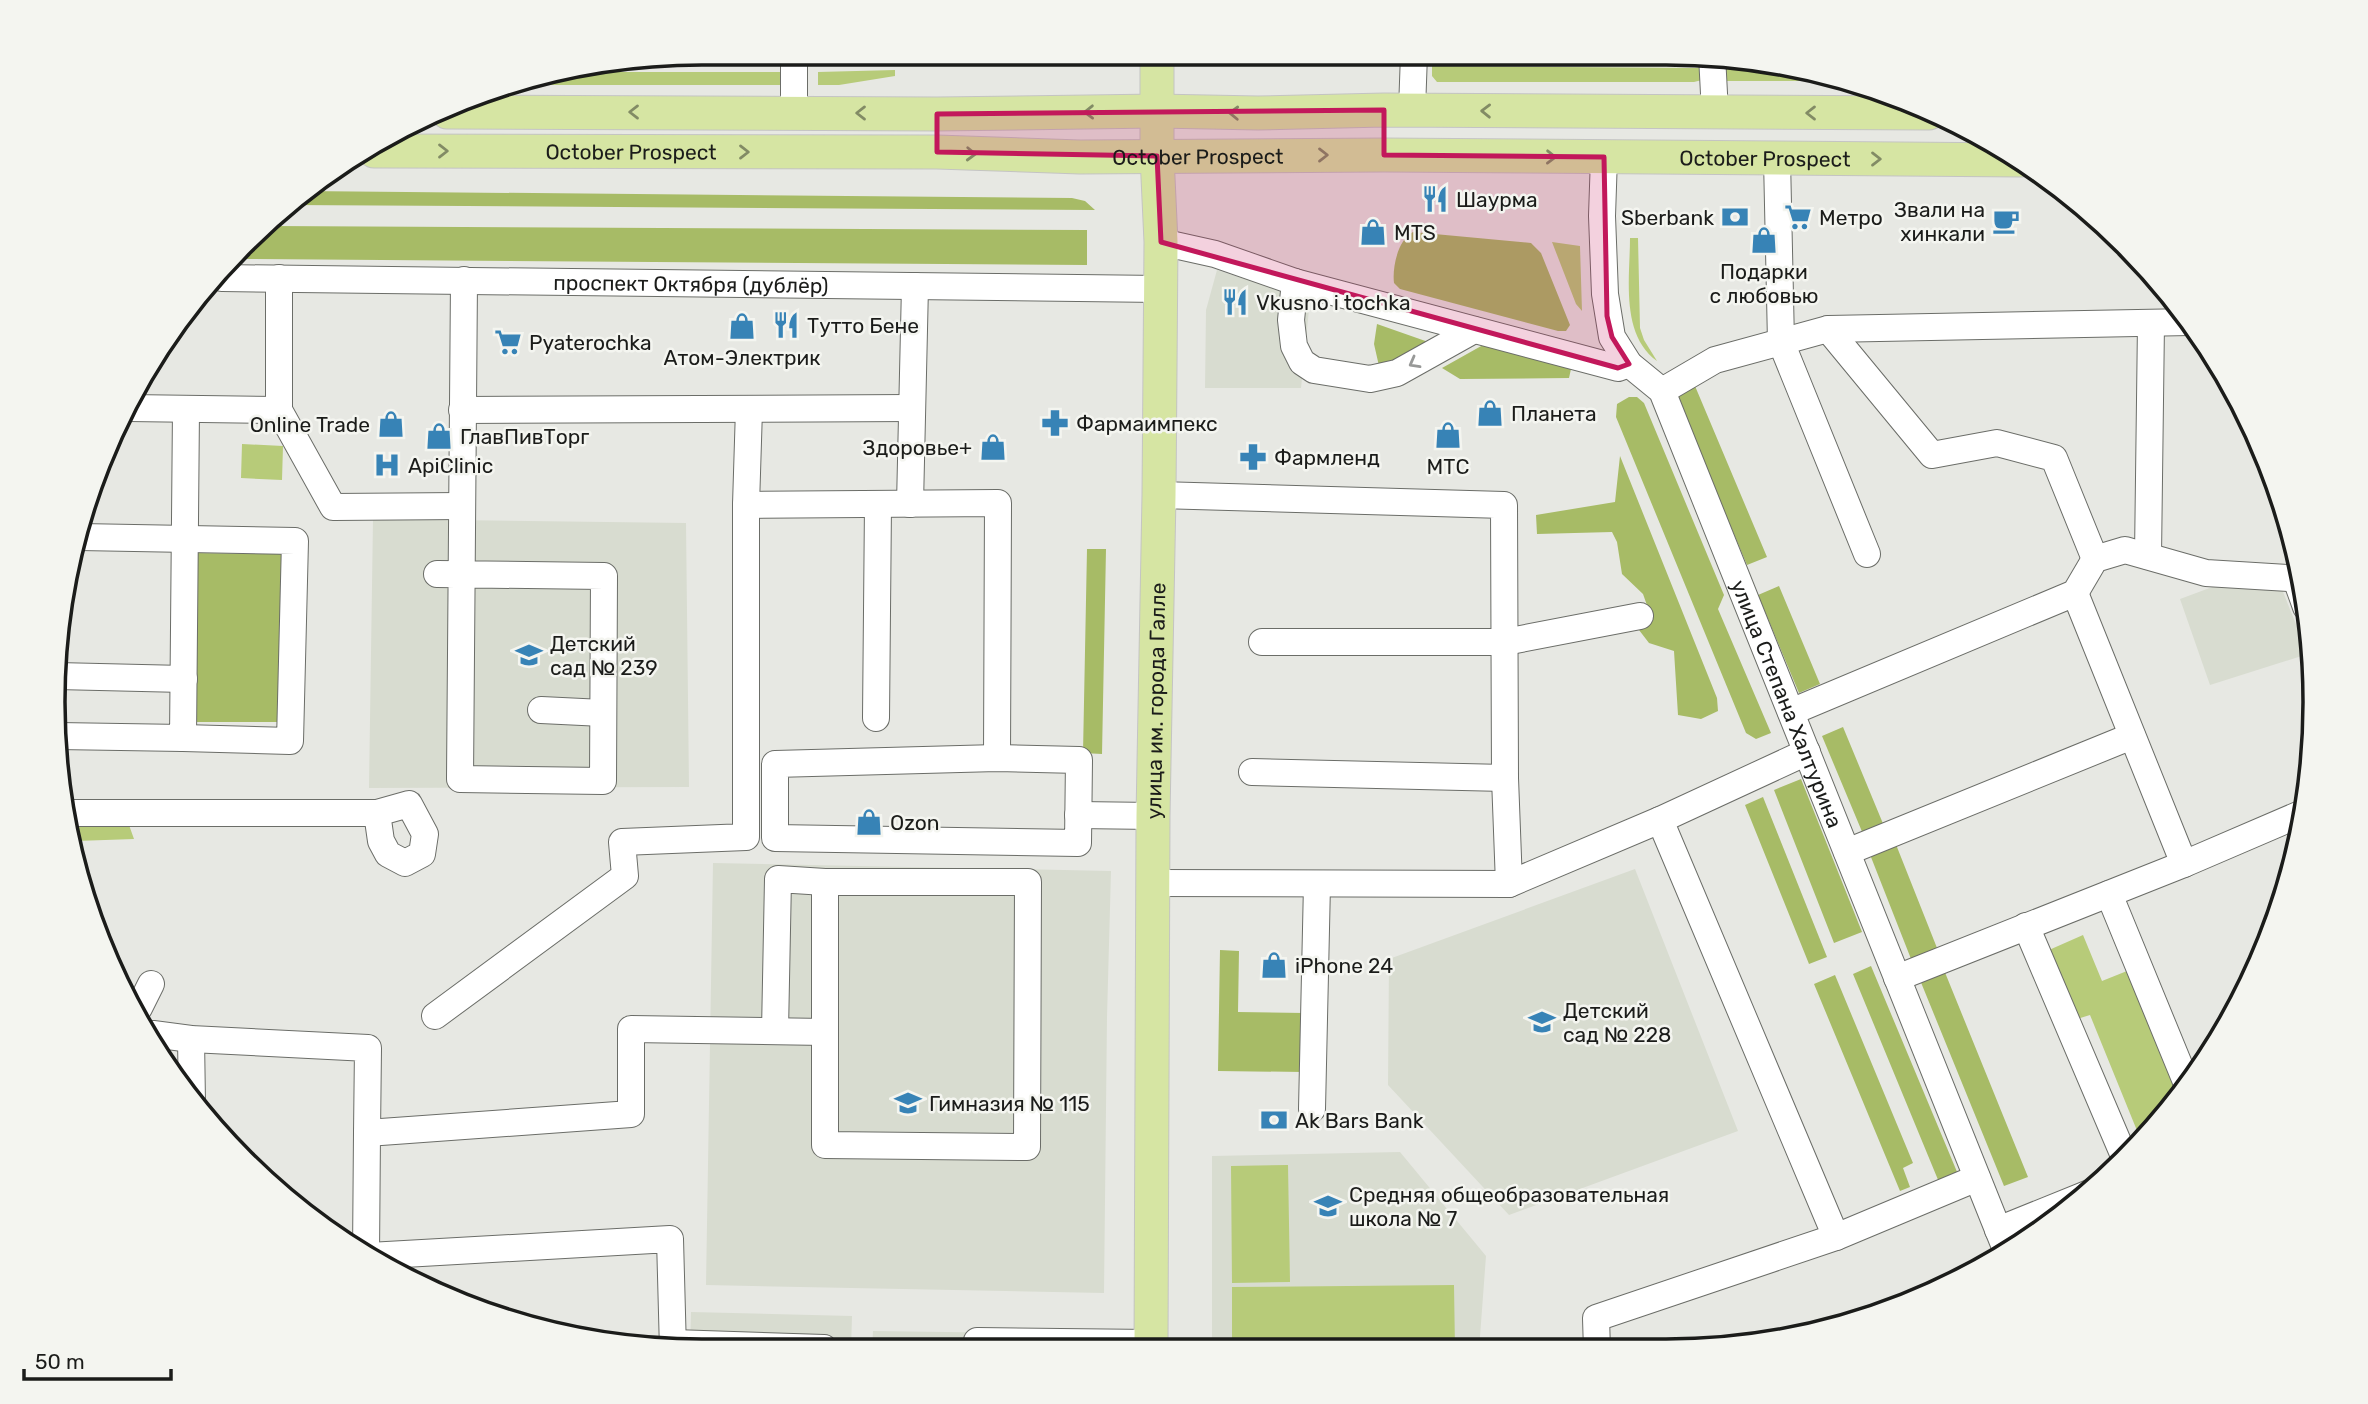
<svg xmlns="http://www.w3.org/2000/svg" width="2368" height="1404" viewBox="0 0 2368 1404" font-family="Rubik,sans-serif">
  <style>
    .built { fill: #d8dcd0 }
    .green { fill: #b7cb79 }
    .forest { fill: #a7bb66 }
    .lines { fill: none; stroke-linecap: round; stroke-linejoin: round }
    .minor-casing { stroke: #6b6d68; stroke-width: 28 }
    .major-casing { stroke: #c4c4c3; stroke-width: 35 }
    .minor { stroke: #fff; stroke-width: 26 }
    .major { stroke: #d6e5a3; stroke-width: 33 }
    .oneway { stroke: #828b65 }
    .oneway2 { stroke: #989998 }
    .marked { fill: #c2185b; fill-opacity: 0.2; stroke: #c2185b; stroke-width: 5; stroke-linejoin: round }
    .labels { text-anchor: middle; dominant-baseline: central; stroke-width: 5; stroke-linejoin: round; paint-order: stroke }
    .street-label { font-size: 21px; fill: #1b1c1a; stroke: #f4f5f0 }
    .poi-label { font-size: 21px; fill: #1b1c1a; stroke: #f4f5f0; text-anchor: start }
    .rim { fill: none; stroke: #1b1c1a; stroke-width: 3.5 }
  </style>
  <rect width="100%" height="100%" fill="#e7e8e3"/>
  <!-- built -->
  <path class="built" d="M 1217,270 L 1310,300 L 1301,388 L 1205,388 L 1206,310 Z
    M 373,519 L 686,523 L 689,787 L 369,788 Z
    M 2215,586 L 2281,587 L 2308,654 L 2210,685 L 2180,599 Z
    M 713,863 L 1111,871 L 1107,1017 L 1104,1293 L 706,1285 Z
    M 1635,869 L 1738,1131 L 1509,1215 L 1388,1085 L 1389,959 Z
    M 1400,1152 L 1486,1256 L 1479,1350 L 1212,1350 L 1212,1156 Z
    M 691,1312 L 852,1316 L 851,1350 L 690,1350 Z
    M 873,1331 L 1092,1334 L 1092,1350 L 872,1350 Z"/>
  <!-- green -->
  <path class="green" d="M 1720,65 L 1767,66 L 1846,81 L 1725,81 Z
    M 1432,66 L 1702,68 L 1702,80 L 1694,82 L 1437,82 L 1432,76 Z
    M 895,70 L 895,76 L 839,85 L 818,85 L 818,72 Z
    M 585,72 L 788,72 L 788,85 L 506,85 Z
    M 1630,238 L 1638,238 L 1640,328 L 1644,340 L 1657,361 C 1620,334 1630,277 1630,238 Z
    M 1552,242 L 1580,246 L 1582,311 L 1576,304 Z
    M 242,444 L 283,446 L 282,480 L 241,478 Z
    M 79,823 L 129,825 L 134,839 L 76,841 L 74,827 Z
    M 2083,935 L 2102,981 L 2132,969 L 2182,1090 L 2140,1138 L 2090,1015 L 2077,1019 L 2049,950 Z
    M 1288,1165 L 1290,1282 L 1232,1283 L 1231,1166 Z
    M 1454,1285 L 1455,1350 L 1232,1350 L 1232,1287 Z"/>
  <!-- forest -->
  <path class="forest" d="M 302,191 L 1072,198 L 1085,201 L 1095,210 L 289,205 Z
    M 270,226 L 1087,230 L 1087,265 L 239,259 Z
    M 1413,232 L 1531,243 L 1541,253 L 1570,325 L 1566,331 L 1558,331 L 1400,289 L 1394,283 C 1392,268 1398,239 1413,232 Z
    M 1377,324 L 1434,344 L 1379,366 L 1374,344 Z
    M 1483,345 L 1571,369 L 1569,378 L 1460,379 L 1442,368 Z
    M 1695,386 L 1767,557 L 1747,565 L 1675,395 Z
    M 1629,397 L 1637,397 L 1644,403 L 1724,595 L 1718,609 L 1771,733 L 1756,739 L 1746,733 L 1616,417 L 1617,404 Z
    M 1620,456 L 1717,698 L 1718,711 L 1701,719 L 1678,715 L 1674,651 L 1649,643 L 1639,630 L 1649,611 L 1643,594 L 1622,574 L 1617,542 L 1612,532 L 1537,534 L 1536,515 L 1615,502 Z
    M 1087,549 L 1106,549 L 1102,754 L 1083,753 Z
    M 193,553 L 281,554 L 280,722 L 193,722 Z
    M 1779,586 L 1820,684 L 1799,693 L 1758,595 Z
    M 1843,727 L 1884,826 L 1863,834 L 1822,736 Z
    M 1801,779 L 1862,932 L 1834,943 L 1774,790 Z
    M 1763,797 L 1827,957 L 1809,964 L 1745,805 Z
    M 1895,842 L 1939,953 L 1913,964 L 1869,852 Z
    M 1220,950 L 1239,951 L 1238,1012 L 1304,1013 L 1303,1072 L 1218,1071 Z
    M 1871,966 L 1960,1179 L 1941,1187 L 1853,974 Z
    M 1944,970 L 2028,1177 L 2004,1186 L 1920,980 Z
    M 1835,975 L 1913,1163 L 1903,1168 L 1910,1187 L 1900,1191 L 1814,984 Z"/>
  <g class="lines">
    <defs>
      <g id="minor">
        <path d="M 1712,55 L 1715,113"/>
        <path d="M 1412,110 L 1414,54"/>
        <path d="M 794,113 L 794,53"/>
        <path id="s1" d="M 1604,157 L 1602,216 L 1605,294 L 1612,337 L 1629,364 L 1662,391 L 2007,1252"/>
        <path d="M 1777,159 L 1781,342 L 1867,554"/>
        <path d="M 1161,242 L 1215,254 L 1295,282 L 1618,368 L 1629,364"/>
        <path id="s2" d="M 222,278 L 1160,289"/>
        <path d="M 1295,282 L 1291,320 L 1294,346 L 1302,362 L 1314,370 L 1370,379 L 1397,373 L 1474,330"/>
        <path d="M 1828,329 L 1932,455 L 1997,443 L 2054,458 L 2095,559"/>
        <path d="M 1662,391 L 1715,360 L 1828,329 L 2190,322"/>
        <path d="M 129,408 L 279,410 L 279,278"/>
        <path d="M 279,410 L 333,507 L 462,506"/>
        <path d="M 462,410 L 912,408"/>
        <path d="M 1159,495 L 1504,505 L 1505,778 L 1509,884 L 1660,820 L 1807,752"/>
        <path d="M 910,504 L 915,286"/>
        <path d="M 746,505 L 998,503 L 997,758"/>
        <path d="M 80,537 L 295,541 L 290,741 L 183,738"/>
        <path d="M 2148,556 L 2151,323"/>
        <path d="M 437,574 L 604,576 L 603,781 L 460,779 C 461,613 462,447 464,280"/>
        <path d="M 2296,579 L 2306,607"/>
        <path d="M 2075,593 L 2184,864"/>
        <path d="M 1262,642 L 1505,642 L 1640,616"/>
        <path d="M 57,676 L 184,679"/>
        <path d="M 541,710 L 603,713"/>
        <path d="M 1791,712 L 2075,593 L 2095,559 L 2125,550 L 2206,573 L 2303,579"/>
        <path d="M 876,718 L 878,504"/>
        <path d="M 58,736 L 183,738 L 186,409"/>
        <path d="M 997,758 L 1079,760 L 1078,843 L 775,838 L 775,764 Z"/>
        <path d="M 1252,772 L 1505,778"/>
        <path d="M 71,813 L 377,813 L 409,804 L 425,834 L 422,854 L 405,863 L 388,854 L 381,841 L 377,813"/>
        <path d="M 1078,815 L 1153,816"/>
        <path d="M 1660,820 L 1836,1237"/>
        <path d="M 1847,852 L 2132,736"/>
        <path d="M 825,882 L 1028,882 L 1027,1147 L 825,1145 Z"/>
        <path d="M 1153,883 L 1509,884"/>
        <path d="M 2109,894 L 2187,1084"/>
        <path d="M 2026,926 L 2124,1156"/>
        <path d="M 1897,978 L 2184,864 L 2305,812"/>
        <path d="M 139,1008 L 151,984"/>
        <path d="M 435,1016 L 625,876 L 622,842 L 746,837 L 746,505 L 749,409"/>
        <path d="M 775,1031 L 778,879 L 825,882"/>
        <path d="M 153,1034 L 191,1039 L 368,1048 L 367,1133 L 631,1114 L 631,1029 L 825,1032"/>
        <path d="M 191,1039 L 192,1103"/>
        <path d="M 1312,1109 L 1317,884"/>
        <path d="M 1998,1230 L 2092,1192"/>
        <path d="M 366,1254 L 367,1133"/>
        <path d="M 369,1256 L 670,1239 L 673,1350"/>
        <path d="M 673,1343 L 824,1348"/>
        <path d="M 977,1350 L 977,1341 L 1151,1343"/>
        <path d="M 1597,1350 L 1596,1318 L 1836,1237 L 1977,1178"/>
      </g>
      <g id="major">
        <path d="M 447,112 L 937,114 L 1157,111 L 1258,113 L 1384,110 L 1929,113"/>
        <path id="s3" d="M 374,151 L 937,152 L 1080,157 L 1384,155 L 2022,160"/>
        <path id="s4" d="M 1151,1350 L 1153,816 L 1159,495 L 1161,242 L 1157,156 L 1157,53"/>
      </g>
    </defs>
    <!-- minor casing -->
    <use href="#minor" class="minor-casing"/>
    <!-- major casing -->
    <use href="#major" class="major-casing"/>
    <!-- minor -->
    <use href="#minor" class="minor"/>
    <!-- major -->
    <use href="#major" class="major"/>
  </g>
  <!-- one-way arrows -->
  <defs><path id="oneway-chevron" d="M-2-3.5L2.5 0L-2 3.5" fill="none" stroke-width="1.6" stroke-linecap="round" stroke-linejoin="round" transform="scale(1.75)"/></defs>
  <g class="oneway">
    <use href="#oneway-chevron" transform="translate(1486 111) rotate(-179)"/>
    <use href="#oneway-chevron" transform="translate(634 112) rotate(-180)"/>
    <use href="#oneway-chevron" transform="translate(1089 112) rotate(179)"/>
    <use href="#oneway-chevron" transform="translate(861 113) rotate(-180)"/>
    <use href="#oneway-chevron" transform="translate(1234 113) rotate(-178)"/>
    <use href="#oneway-chevron" transform="translate(1811 113) rotate(-180)"/>
    <use href="#oneway-chevron" transform="translate(443 151)"/>
    <use href="#oneway-chevron" transform="translate(744 152)"/>
    <use href="#oneway-chevron" transform="translate(971 154) rotate(2)"/>
    <use href="#oneway-chevron" transform="translate(1323 155)"/>
    <use href="#oneway-chevron" transform="translate(1551 157) rotate(1)"/>
    <use href="#oneway-chevron" transform="translate(1876 159)"/>
  </g>
  <use class="oneway2" href="#oneway-chevron" transform="translate(1414 363) rotate(151)"/>
  <!-- marked area -->
  <path class="marked" d="M 1384,110 L 1384,155 L 1604,157 L 1607,316 L 1612,337 L 1629,364 L 1618,368 L 1161,242 L 1157,156 L 937,152 L 937,114 Z"/>
  <!-- icons -->
  <defs>
    <symbol id="restaurant-bare" viewBox="-9 -9 18 18"><path d="M-5-6h1v4h1v-4h1v4h1v-4h1v5L-1.5 .5V6h-2V.5L-5-1ZM5-6V6H3V1.5H1.5Q1.5-4 5-6Z" fill="#3783b6" stroke="#f4f5f0" stroke-width="2.5" paint-order="stroke"/></symbol>
    <symbol id="bank-bare" viewBox="-9 -9 18 18"><path d="M-6-4H6V4H-6ZM0-2.3a2.3 2.3 0 1 0 0 4.6a2.3 2.3 0 1 0 0-4.6Z" fill="#3783b6" stroke="#f4f5f0" stroke-width="2.5" paint-order="stroke"/></symbol>
    <symbol id="supermarket-bare" viewBox="-9 -9 18 18"><path d="M-6-5.5h2.5l.6 2H6L4.5 2H-2.5L-4.4-4H-6ZM-1.5 3.2a1.3 1.3 0 1 0 .1 0ZM3 3.2a1.3 1.3 0 1 0 .1 0Z" fill="#3783b6" stroke="#f4f5f0" stroke-width="2.5" paint-order="stroke"/></symbol>
    <symbol id="cafe-bare" viewBox="-9 -9 18 18"><path d="M-5.5-4.5H6V0H3Q3 3.5 0 3.5H-2.5Q-5.5 3.5-5.5 0ZM3-3.2v2h1.7v-2ZM-6 4.5H4V6H-6Z" fill="#3783b6" stroke="#f4f5f0" stroke-width="2.5" paint-order="stroke"/></symbol>
    <symbol id="shop-bare" viewBox="-9 -9 18 18"><path d="M-5-2.5h2.3a2.7 3.5 0 0 1 5.4 0H5L5.5 6h-11ZM-1.5-2.5h3a1.5 2.3 0 0 0-3 0Z" fill="#3783b6" stroke="#f4f5f0" stroke-width="2.5" paint-order="stroke"/></symbol>
    <symbol id="pharmacy-bare" viewBox="-9 -9 18 18"><path d="M-2-6h4v4h4v4h-4v4h-4v-4h-4v-4h4Z" fill="#3783b6" stroke="#f4f5f0" stroke-width="2.5" paint-order="stroke"/></symbol>
    <symbol id="hospital-bare" viewBox="-9 -9 18 18"><path d="M-5-5h3v3.5h4V-5h3V5h-3V1.5h-4V5h-3Z" fill="#3783b6" stroke="#f4f5f0" stroke-width="2.5" paint-order="stroke"/></symbol>
    <symbol id="school-bare" viewBox="-9 -9 18 18"><path d="M0-5L7-2L0 1L-7-2ZM-4 1L0 2.5L4 1V4Q0 6-4 4Z" fill="#3783b6" stroke="#f4f5f0" stroke-width="2.5" paint-order="stroke"/></symbol>
  </defs>
  <g fill-rule="evenodd">
    <use href="#restaurant-bare" x="1416" y="180" width="38" height="38"/>
    <use href="#bank-bare" x="1716" y="198" width="38" height="38"/>
    <use href="#supermarket-bare" x="1779" y="198" width="38" height="38"/>
    <use href="#cafe-bare" x="1987" y="202" width="38" height="38"/>
    <use href="#shop-bare" x="1354" y="213" width="38" height="38"/>
    <use href="#shop-bare" x="1745" y="221" width="38" height="38"/>
    <use href="#restaurant-bare" x="1216" y="283" width="38" height="38"/>
    <use href="#restaurant-bare" x="767" y="306" width="38" height="38"/>
    <use href="#shop-bare" x="723" y="307" width="38" height="38"/>
    <use href="#supermarket-bare" x="489" y="323" width="38" height="38"/>
    <use href="#shop-bare" x="1471" y="394" width="38" height="38"/>
    <use href="#pharmacy-bare" x="1036" y="404" width="38" height="38"/>
    <use href="#shop-bare" x="372" y="405" width="38" height="38"/>
    <use href="#shop-bare" x="1429" y="416" width="38" height="38"/>
    <use href="#shop-bare" x="420" y="417" width="38" height="38"/>
    <use href="#shop-bare" x="974" y="428" width="38" height="38"/>
    <use href="#pharmacy-bare" x="1234" y="438" width="38" height="38"/>
    <use href="#hospital-bare" x="368" y="446" width="38" height="38"/>
    <use href="#school-bare" x="510" y="636" width="38" height="38"/>
    <use href="#shop-bare" x="850" y="803" width="38" height="38"/>
    <use href="#shop-bare" x="1255" y="946" width="38" height="38"/>
    <use href="#school-bare" x="1523" y="1003" width="38" height="38"/>
    <use href="#school-bare" x="889" y="1084" width="38" height="38"/>
    <use href="#bank-bare" x="1255" y="1101" width="38" height="38"/>
    <use href="#school-bare" x="1309" y="1187" width="38" height="38"/>
  </g>
  <g class="labels">
    <!-- street labels -->
    <g class="street-label">
      <text stroke="none"><textPath href="#s3" startOffset="257">October Prospect</textPath></text>
      <text stroke="none"><textPath href="#s3" startOffset="824">October Prospect</textPath></text>
      <text stroke="none"><textPath href="#s3" startOffset="1391">October Prospect</textPath></text>
      <text stroke="none"><textPath href="#s2" startOffset="469">проспект Октября (дублёр)</textPath></text>
      <text stroke="none"><textPath href="#s4" startOffset="649">улица им. города Галле</textPath></text>
      <text stroke="none"><textPath href="#s1" startOffset="592">улица Степана Халтурина</textPath></text>
    </g>
    <!-- poi labels -->
    <g class="poi-label">
      <text x="1456" y="199">Шаурма</text>
      <text x="1985" y="209" text-anchor="end">Звали на<tspan x="1985" dy="24">хинкали</tspan></text>
      <text x="1714" y="217" text-anchor="end">Sberbank</text>
      <text x="1819" y="217">Метро</text>
      <text x="1394" y="232">MTS</text>
      <text x="1764" y="271" text-anchor="middle">Подарки<tspan x="1764" dy="24">с любовью</tspan></text>
      <text x="1256" y="302">Vkusno i tochka</text>
      <text x="807" y="325">Тутто Бене</text>
      <text x="529" y="342">Pyaterochka</text>
      <text x="742" y="357" text-anchor="middle">Атом-Электрик</text>
      <text x="1511" y="413">Планета</text>
      <text x="1076" y="423">Фармаимпекс</text>
      <text x="370" y="424" text-anchor="end">Online Trade</text>
      <text x="460" y="436">ГлавПивТорг</text>
      <text x="972" y="447" text-anchor="end">Здоровье+</text>
      <text x="1274" y="457">Фармленд</text>
      <text x="408" y="465">ApiClinic</text>
      <text x="1448" y="466" text-anchor="middle">МТС</text>
      <text x="550" y="643">Детский<tspan x="550" dy="24">сад № 239</tspan></text>
      <text x="890" y="822">Ozon</text>
      <text x="1295" y="965">iPhone 24</text>
      <text x="1563" y="1010">Детский<tspan x="1563" dy="24">сад № 228</tspan></text>
      <text x="929" y="1103">Гимназия № 115</text>
      <text x="1295" y="1120">Ak Bars Bank</text>
      <text x="1349" y="1194">Средняя общеобразовательная<tspan x="1349" dy="24">школа № 7</tspan></text>
    </g>
  </g>
  <!-- crop -->
  <path d="M0 0H2368V1404H0ZM702 65H1666A637 637 0 0 1 2303 702V702A637 637 0 0 1 1666 1339H702A637 637 0 0 1 65 702V702A637 637 0 0 1 702 65Z" fill="#f4f5f0" fill-rule="evenodd"/>
  <path class="rim" d="M702 65H1666A637 637 0 0 1 2303 702V702A637 637 0 0 1 1666 1339H702A637 637 0 0 1 65 702V702A637 637 0 0 1 702 65Z"/>
  <!-- scale -->
  <path d="M24 1369v10h147v-10" fill="none" stroke="#1b1c1a" stroke-width="3.5"/>
  <text x="35" y="1369" font-size="21" fill="#1b1c1a" stroke="#f4f5f0" stroke-width="5" paint-order="stroke">50 m</text>
</svg>
